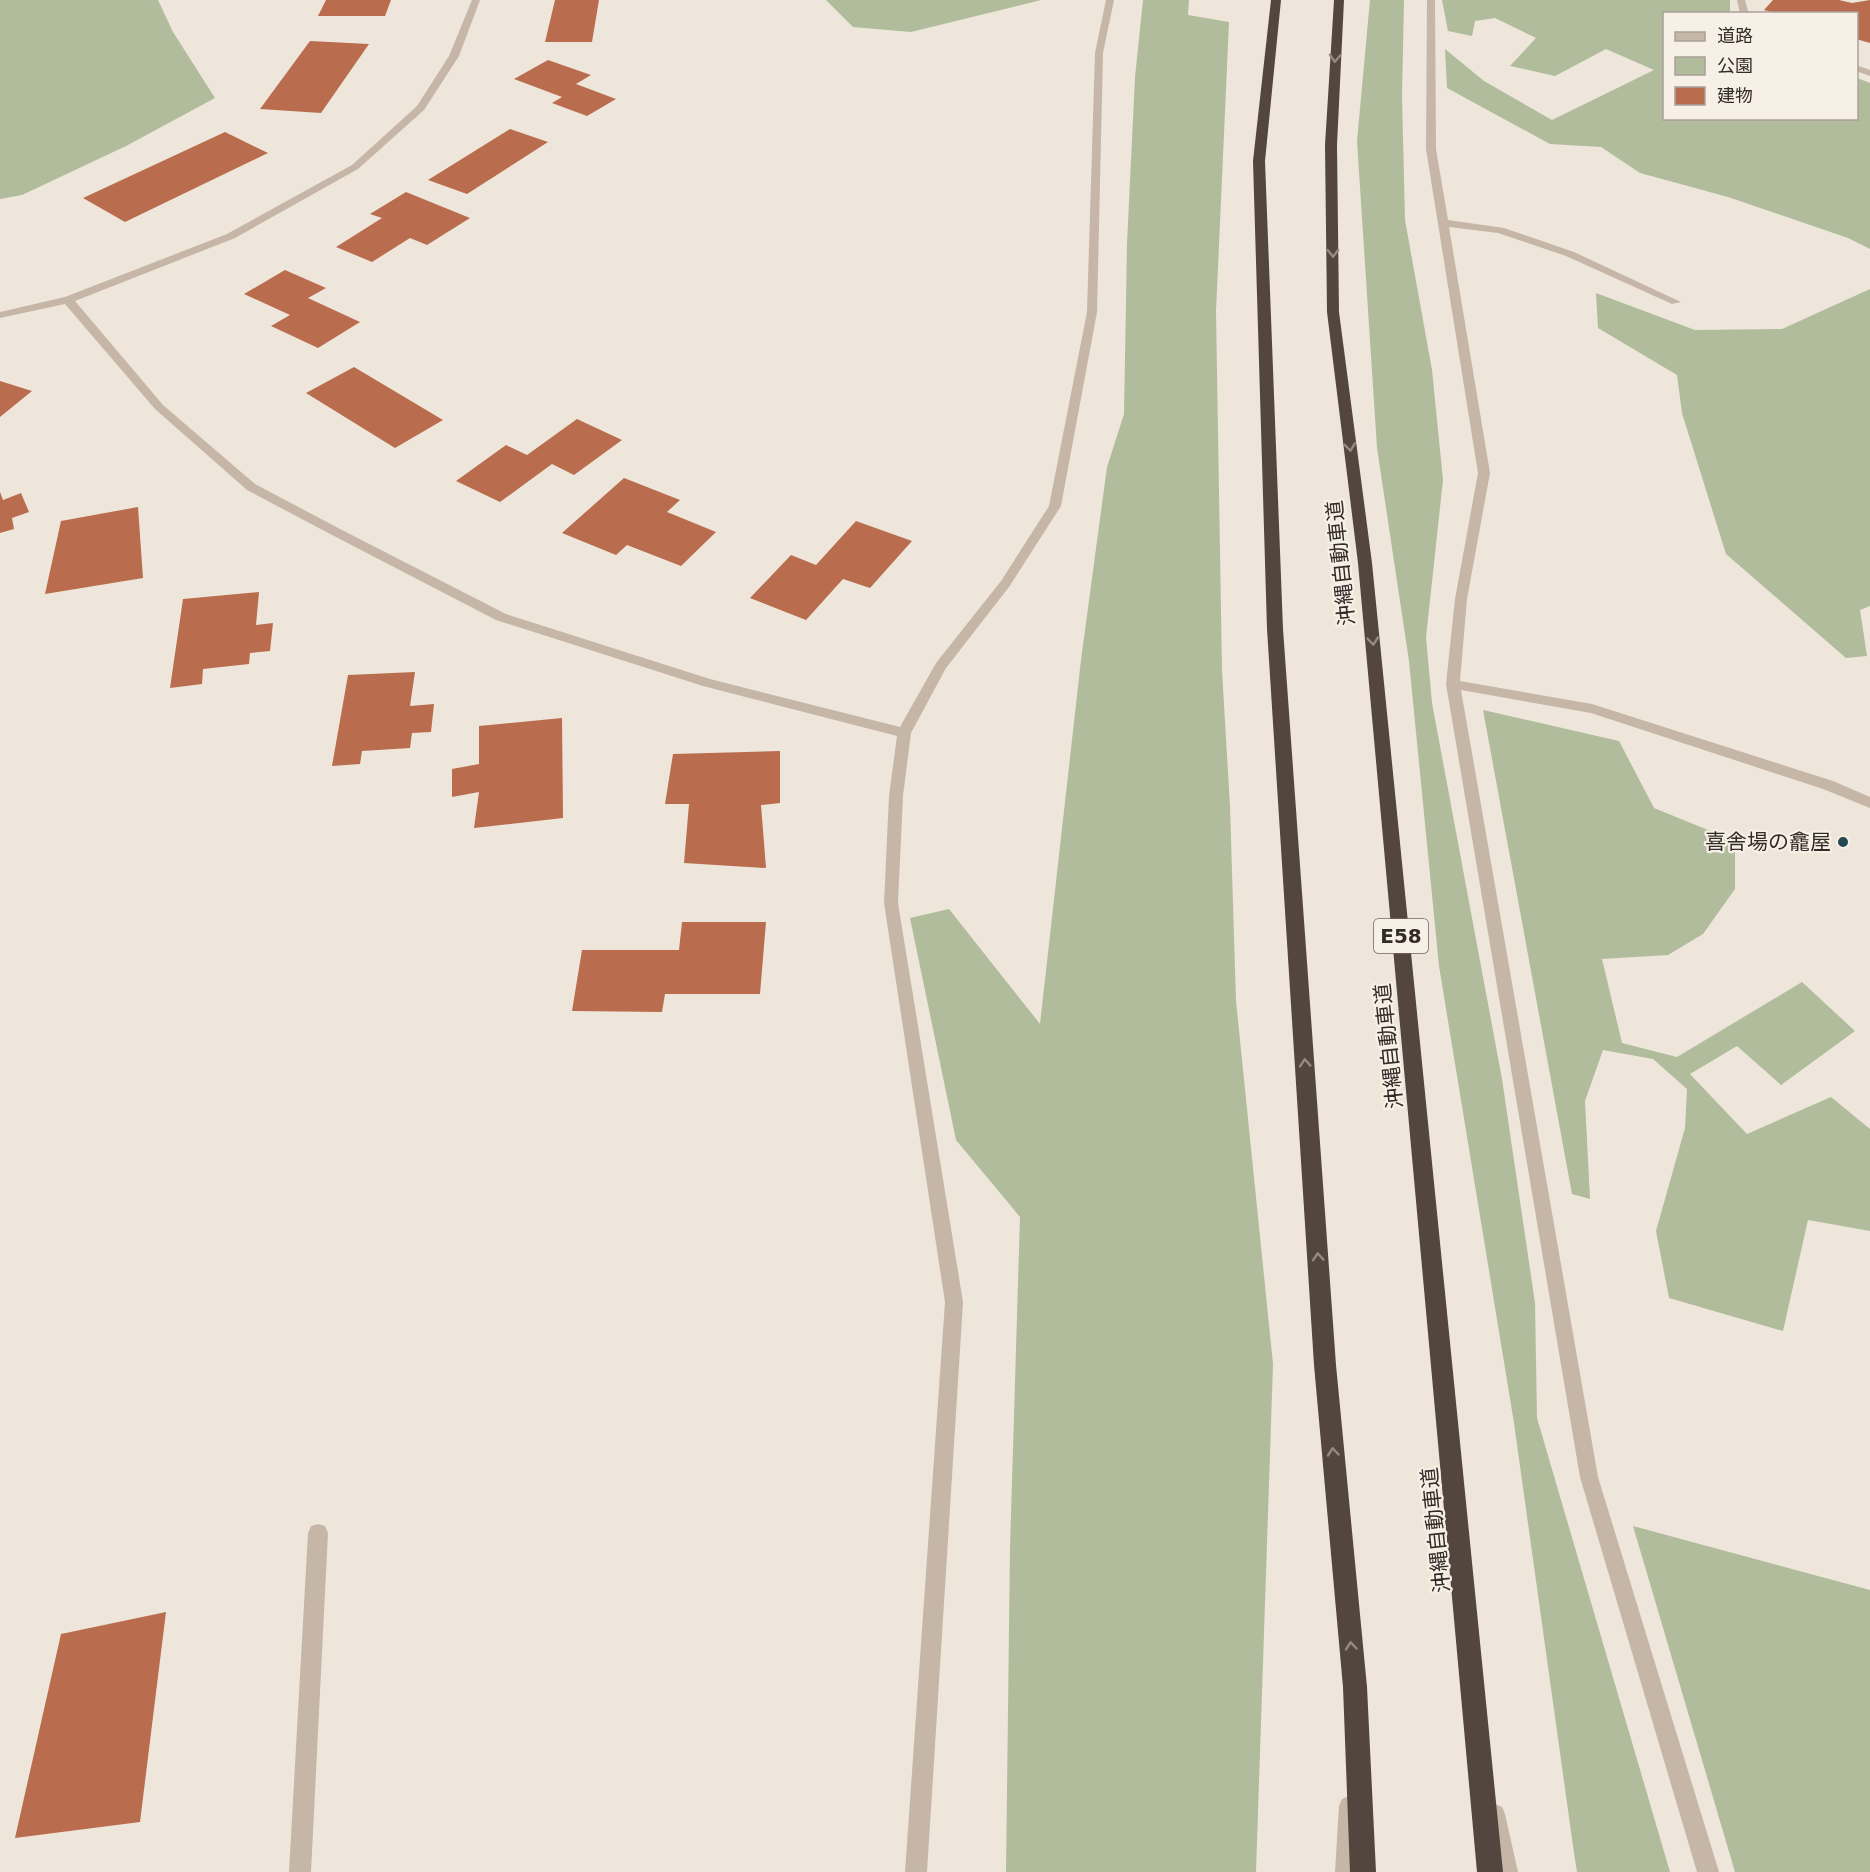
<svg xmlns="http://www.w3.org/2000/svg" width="1870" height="1872" viewBox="0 0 1870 1872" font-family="'DejaVu Sans','Noto Sans JP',sans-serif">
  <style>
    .green { fill: #b0bc9c }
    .building { fill: #b96d4e }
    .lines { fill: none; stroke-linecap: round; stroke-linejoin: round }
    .service { fill: #c5b6a8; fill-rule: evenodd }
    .minor { fill: #c5b6a8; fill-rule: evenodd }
    .motorway { fill: #53463f; fill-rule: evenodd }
    .oneway { stroke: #958a82 }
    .poi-dot { fill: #214a50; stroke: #f7f0e6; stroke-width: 2 }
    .labels { text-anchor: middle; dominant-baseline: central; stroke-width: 4.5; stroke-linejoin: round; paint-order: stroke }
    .shield { fill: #f7f0e6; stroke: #6e6660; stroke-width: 1.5 }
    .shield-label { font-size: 20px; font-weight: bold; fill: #332b27 }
    .street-label { font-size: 21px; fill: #332b27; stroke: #f7f0e6 }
    .poi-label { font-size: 21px; fill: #332b27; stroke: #f7f0e6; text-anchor: end }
  </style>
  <rect width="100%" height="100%" fill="#eee6da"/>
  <!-- green -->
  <path class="green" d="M 0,0 L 158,0 L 173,32 L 215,98 L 126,146 L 22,195 L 0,199 Z
    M 826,0 L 1041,0 L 911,32 L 853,27 Z
    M 1143,0 L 1189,0 L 1188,15 L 1229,22 L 1216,312 L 1222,671 L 1230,806 L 1236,1001 L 1273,1364 L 1256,1872 L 1006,1872 L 1010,1548 L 1020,1217 L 956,1140 L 910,918 L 949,909 L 1040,1024 L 1081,660 L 1107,467 L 1124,414 L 1127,244 L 1135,77 Z
    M 1370,0 L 1404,0 L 1402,96 L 1405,220 L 1432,370 L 1443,480 L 1426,637 L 1432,703 L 1502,1079 L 1535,1303 L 1537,1418 L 1670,1872 L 1577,1872 L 1574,1853 L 1514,1423 L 1439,966 L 1409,661 L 1377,448 L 1357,141 Z
    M 1442,0 L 1730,0 L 1730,13 L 1664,14 L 1664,118 L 1856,118 L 1857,78 L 1870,83 L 1870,249 L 1848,238 L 1728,197 L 1640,173 L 1601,147 L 1550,144 L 1447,88 L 1445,49 L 1484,81 L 1552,120 L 1654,70 L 1606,49 L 1555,76 L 1510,66 L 1536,38 L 1495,18 L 1475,21 L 1472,36 L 1448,31 Z
    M 1870,289 L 1870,606 L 1860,610 L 1867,656 L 1846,658 L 1726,554 L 1682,413 L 1677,375 L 1598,328 L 1596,293 L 1695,330 L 1782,329 Z
    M 1483,710 L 1619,741 L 1654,808 L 1735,841 L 1735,889 L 1703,934 L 1668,955 L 1602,959 L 1622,1043 L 1677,1057 L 1802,982 L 1855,1031 L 1781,1085 L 1737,1046 L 1690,1074 L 1747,1134 L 1831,1097 L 1870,1129 L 1870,1231 L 1808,1220 L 1783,1331 L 1669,1298 L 1656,1231 L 1685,1128 L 1687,1089 L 1653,1059 L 1603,1050 L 1585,1101 L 1590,1199 L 1572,1194 Z
    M 1633,1526 L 1870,1590 L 1870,1872 L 1735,1872 Z"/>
  <!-- building -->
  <path class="building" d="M 326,0 L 391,0 L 385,16 L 318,16 Z
    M 555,0 L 599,0 L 592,42 L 545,42 Z
    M 1773,0 L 1839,0 L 1852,3 L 1870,0 L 1870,43 L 1856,39 L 1856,14 L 1778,14 L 1764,10 Z
    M 310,41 L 369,44 L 321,113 L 260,109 Z
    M 548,60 L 591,75 L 576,84 L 616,99 L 587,116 L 552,103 L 562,97 L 514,79 Z
    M 510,129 L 548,142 L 467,194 L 428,180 Z
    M 225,132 L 268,153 L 125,222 L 83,198 Z
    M 406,192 L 470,218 L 427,245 L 410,238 L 372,262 L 336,247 L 382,218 L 370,214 Z
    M 285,270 L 326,288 L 308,298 L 360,322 L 318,348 L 271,326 L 290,315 L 244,294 Z
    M 354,367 L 443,420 L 395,448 L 306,393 Z
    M 0,381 L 32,391 L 0,417 Z
    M 577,419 L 622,440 L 574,475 L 552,464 L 500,502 L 456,481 L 506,445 L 527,455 Z
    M 624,478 L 680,500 L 667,512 L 716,532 L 681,566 L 627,545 L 616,555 L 562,533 Z
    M 0,492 L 3,500 L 21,493 L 29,512 L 12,518 L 14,529 L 0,533 Z
    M 138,507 L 143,578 L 45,594 L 61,521 Z
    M 856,521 L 912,541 L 870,588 L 843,579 L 806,620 L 750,598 L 791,555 L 816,565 Z
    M 259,592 L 256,625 L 273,623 L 270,651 L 250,653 L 249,664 L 203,669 L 202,684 L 170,688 L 183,599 Z
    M 415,672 L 410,706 L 434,704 L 431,732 L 412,733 L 410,748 L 362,751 L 360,764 L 332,766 L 348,675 Z
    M 562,718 L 563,818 L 474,828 L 479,792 L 452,797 L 452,769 L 479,764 L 479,726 Z
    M 780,751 L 780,803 L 761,805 L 766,868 L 684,863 L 689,804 L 665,804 L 673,754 Z
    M 682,922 L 766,922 L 760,994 L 665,994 L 662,1012 L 572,1011 L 582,950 L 679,950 Z
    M 166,1612 L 140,1822 L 15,1838 L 61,1634 Z"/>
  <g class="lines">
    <!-- service -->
    <path class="service" d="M 472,0 L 480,0 L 459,56 L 424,110 L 358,169 L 235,238 L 75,301 L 163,405 L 255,484 L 340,529 L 506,614 L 710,679 L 900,727 L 936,663 L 1001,581 L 1049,506 L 1087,312 L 1095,53 L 1106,0 L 1114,0 L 1103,53 L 1097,312 L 1061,506 L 1009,587 L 946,668 L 911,733 L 903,796 L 898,903 L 963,1302 L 927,1872 L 905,1872 L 945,1302 L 884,903 L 889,796 L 897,736 L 703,686 L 496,620 L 332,535 L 247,490 L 155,409 L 65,304 L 0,318 L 0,312 L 65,297 L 227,234 L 352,165 L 417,106 L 449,56 Z
      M 1737,0 L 1745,0 L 1749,14 L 1740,14 Z
      M 1856,65 L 1870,70 L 1870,76 L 1856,71 Z
      M 318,1524 L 325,1526 L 328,1533 L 311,1872 L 289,1872 L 308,1533 L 311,1526 Z
      M 1349,1796 L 1356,1799 L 1359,1806 L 1357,1872 L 1335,1872 L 1339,1806 L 1342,1799 Z
      M 1495,1804 L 1502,1807 L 1505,1814 L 1518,1872 L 1496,1872 L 1485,1814 L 1488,1807 Z"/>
    <!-- minor -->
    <path class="minor" d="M 1427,0 L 1435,0 L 1436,149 L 1448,220 L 1504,228 L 1574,252 L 1681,302 L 1672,304 L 1566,256 L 1498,233 L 1449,227 L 1490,473 L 1467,599 L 1460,681 L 1592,704 L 1833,781 L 1870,797 L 1870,808 L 1823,789 L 1591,713 L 1461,690 L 1598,1477 L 1719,1872 L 1697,1872 L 1580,1477 L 1446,684 L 1455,599 L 1478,473 L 1426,149 Z"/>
    <!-- motorway -->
    <path class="motorway" d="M 1271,0 L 1281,0 L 1265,161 L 1283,629 L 1336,1365 L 1367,1687 L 1376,1872 L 1350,1872 L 1343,1687 L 1314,1365 L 1267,629 L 1253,161 Z
      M 1334,0 L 1344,0 L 1337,145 L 1339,312 L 1372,563 L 1503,1872 L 1477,1872 L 1358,563 L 1327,312 L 1325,145 Z"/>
  </g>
  <!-- one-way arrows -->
  <defs><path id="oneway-chevron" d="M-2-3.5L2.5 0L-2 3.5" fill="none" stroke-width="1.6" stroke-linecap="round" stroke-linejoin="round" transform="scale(1.5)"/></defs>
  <g class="oneway">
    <use href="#oneway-chevron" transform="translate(1335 58) rotate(93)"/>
    <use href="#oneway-chevron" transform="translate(1333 253) rotate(89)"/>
    <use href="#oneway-chevron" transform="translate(1350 447) rotate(83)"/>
    <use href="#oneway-chevron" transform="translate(1373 641) rotate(84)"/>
    <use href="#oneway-chevron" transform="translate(1305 1063) rotate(-94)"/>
    <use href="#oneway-chevron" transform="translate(1318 1257) rotate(-94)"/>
    <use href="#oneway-chevron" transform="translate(1333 1452) rotate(-95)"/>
    <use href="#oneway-chevron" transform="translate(1351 1646) rotate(-95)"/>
  </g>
  <!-- markers -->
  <circle class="poi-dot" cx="1843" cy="842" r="6"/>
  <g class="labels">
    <!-- shield labels -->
    <rect class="shield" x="1374" y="919" width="54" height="34" rx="4.5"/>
    <g class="shield-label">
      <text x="1401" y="936">E58</text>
    </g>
    <!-- street labels -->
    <g class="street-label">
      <text transform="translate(1341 563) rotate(-96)">沖縄自動車道</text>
      <text transform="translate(1389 1046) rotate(-96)">沖縄自動車道</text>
      <text transform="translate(1436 1530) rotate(-96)">沖縄自動車道</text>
    </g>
    <!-- poi labels -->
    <g class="poi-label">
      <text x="1831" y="842">喜舎場の龕屋</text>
    </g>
  </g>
  <!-- legend -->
  <rect x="1663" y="12" width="195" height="108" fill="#f7f0e6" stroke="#a9a19a" stroke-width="1.5"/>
  <rect x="1675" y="32" width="30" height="9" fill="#c5b6a8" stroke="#a9a19a" stroke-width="1.5"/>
  <text x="1717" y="42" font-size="18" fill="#332b27">道路</text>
  <rect x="1675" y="57" width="30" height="18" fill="#b0bc9c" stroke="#a9a19a" stroke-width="1.5"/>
  <text x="1717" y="72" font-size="18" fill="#332b27">公園</text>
  <rect x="1675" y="87" width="30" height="18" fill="#b96d4e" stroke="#a9a19a" stroke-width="1.5"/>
  <text x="1717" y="102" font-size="18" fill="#332b27">建物</text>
</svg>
